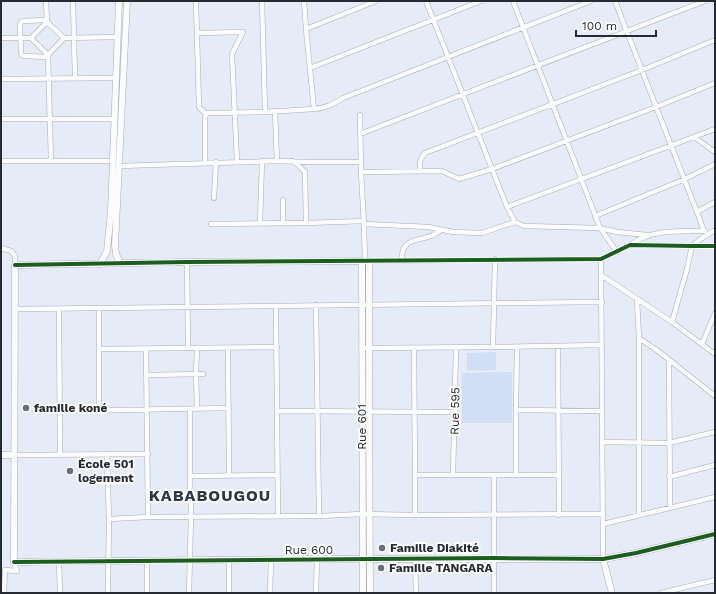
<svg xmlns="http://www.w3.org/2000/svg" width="716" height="594" viewBox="0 0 716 594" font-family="'Work Sans',sans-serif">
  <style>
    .green { fill: #d2def6 }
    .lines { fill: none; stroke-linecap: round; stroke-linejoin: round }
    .street-casing { stroke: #a7acb6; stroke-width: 5.5 }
    .secondary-casing { stroke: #a7acb6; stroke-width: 7 }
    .street { stroke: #fbfcfe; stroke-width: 4.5 }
    .secondary { stroke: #fbfcfe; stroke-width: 6 }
    .cycleway-casing { stroke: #fff; stroke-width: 6 }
    .cycleway { stroke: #1b5e20; stroke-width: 4 }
    .poi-dot { fill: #696e78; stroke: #fff; stroke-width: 1.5 }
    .labels { text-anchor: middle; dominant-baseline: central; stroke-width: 4; stroke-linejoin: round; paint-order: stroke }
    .poi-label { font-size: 12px; font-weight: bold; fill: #252a33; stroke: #fff; text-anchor: start }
    .street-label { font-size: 12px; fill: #252a33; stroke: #fff }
    .district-label { font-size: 16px; font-weight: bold; letter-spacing: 1px; fill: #2d374b; stroke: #fff }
  </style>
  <rect width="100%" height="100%" fill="#e6ecf7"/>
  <!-- green -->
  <path class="green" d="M 496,352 L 496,370 L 467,370 L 467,353 Z
    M 512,372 L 512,423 L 462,423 L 462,373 Z"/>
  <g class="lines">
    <defs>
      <path id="street" d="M 46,1 L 47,22 L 64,38 L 48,55 L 31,38 L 47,22
        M 73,1 L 75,78
        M 196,1 L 199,107 L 206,114
        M 262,1 L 265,112
        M 304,1 L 306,29 L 314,109 C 326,108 333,104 343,98 L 591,1
        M 426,1 L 507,207 L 515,222 L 524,226 L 600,228 L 617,232 L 647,235
        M 513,1 L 600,228 L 617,252
        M 615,1 L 697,212 L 704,231
        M 47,20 L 23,21 L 21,22 L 20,24 L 21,53 L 22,55 L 24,56 L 48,57
        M 306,29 L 376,1
        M 197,33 L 243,32 L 232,54 L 237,162
        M 1,38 L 31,38
        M 64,38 L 118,37
        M 48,55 L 51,161
        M 310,68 L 481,1
        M 1,79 L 116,78
        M 275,111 L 277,161
        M 360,115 L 361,172 L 364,224 L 365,261
        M 1,119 L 114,119
        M 360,134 L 705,1
        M 694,137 L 715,152
        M 1,161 L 108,161
        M 292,161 L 298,165 L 305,172 L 306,223 L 364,221
        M 205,163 L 205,117 L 207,113 L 265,112 L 314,109
        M 119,166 L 277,161 L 309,162 L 361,162
        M 420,171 C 420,163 419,160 425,153 L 642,70 L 715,40
        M 361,172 L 442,171 L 459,179 L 492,169 L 656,107 L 715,83
        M 214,198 L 216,162
        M 283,200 L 283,223
        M 507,207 L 715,129
        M 697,212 L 715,202
        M 595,216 L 685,179 L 715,164
        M 260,223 L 262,161
        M 211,224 L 306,223
        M 364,224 L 429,227 L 453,232 L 482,233 L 515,222
        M 630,245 C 651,229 680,231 705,231
        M 1,248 L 11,251 L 15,256 L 15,265
        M 601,259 L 603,559
        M 369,261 L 601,259 L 630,245 L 692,246 L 715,246
        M 401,261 C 402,257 402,252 404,248 C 410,238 424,240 433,235 C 436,234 439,232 441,230
        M 187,262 L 188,348
        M 601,275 L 672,322 L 715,354
        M 637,300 L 639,338 L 639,515
        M 316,305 L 319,516
        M 276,306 L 278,516
        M 15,309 L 602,302
        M 59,309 L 60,455
        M 672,322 L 687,269 L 692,246 L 702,238 L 713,231
        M 639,338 L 658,351 L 715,396
        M 702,344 L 715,313
        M 558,346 L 559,515
        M 493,347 L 495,259
        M 228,348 L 229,475
        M 362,348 L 493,347 L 602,345
        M 414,348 L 415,475 L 415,515
        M 99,349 L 277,347
        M 146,349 L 148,517
        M 669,360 L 670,508
        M 146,375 L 203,374
        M 197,409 L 196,373 L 197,348
        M 99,410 L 99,308
        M 516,410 L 602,411
        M 60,411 L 229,408
        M 277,411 L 455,412
        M 602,442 L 669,443 L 715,432
        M 14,455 L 148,454
        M 107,455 L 109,519 L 108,593
        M 415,475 L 559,475
        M 453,475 L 456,348
        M 516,475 L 516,410 L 517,347
        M 190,476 L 277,475
        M 669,477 L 715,465
        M 109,519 L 148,517 L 319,516 L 362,514 L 415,515 L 603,514
        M 603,524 L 715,497
        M 415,559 L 416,593
        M 59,561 L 60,593
        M 147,561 L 147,593
        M 4,593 L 5,570 L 17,571 L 14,562
        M 189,593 L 191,517 L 190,476 L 190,409
        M 229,593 L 229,560
        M 270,593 L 271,560
        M 316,593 L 317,559
        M 494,593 L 494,475
        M 661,593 L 715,580"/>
      <path id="secondary" d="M 362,261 L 363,593
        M 120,263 L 116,254 L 115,245 L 127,1
        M 100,264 L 107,251 L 111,211 L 119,1
        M 1,455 L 14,455
        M 603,559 L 612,593
        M 370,593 C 369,482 369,372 369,261 L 187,262 L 15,265 L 14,562 L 317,559 L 603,559 L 636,553 L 715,534"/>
    </defs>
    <!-- street casing -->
    <use href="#street" class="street-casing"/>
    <!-- secondary casing -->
    <use href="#secondary" class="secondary-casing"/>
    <!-- street -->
    <use href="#street" class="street"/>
    <!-- secondary -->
    <use href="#secondary" class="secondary"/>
    <defs>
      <path id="cycleway" d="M 15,265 L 187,262 L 601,259 L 630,245 L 692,246 L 715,246
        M 14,562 L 494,558 L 603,559 L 636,553 L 715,534"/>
    </defs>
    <!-- cycleway casing -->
    <use href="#cycleway" class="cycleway-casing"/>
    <!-- cycleway -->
    <use href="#cycleway" class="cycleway"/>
  </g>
  <!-- markers -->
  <g class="poi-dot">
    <circle cx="26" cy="408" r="4"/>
    <circle cx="70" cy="471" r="4"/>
    <circle cx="382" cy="548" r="4"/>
    <circle cx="381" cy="568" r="4"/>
  </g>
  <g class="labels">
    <!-- poi labels -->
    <g class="poi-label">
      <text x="34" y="408">famille koné</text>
      <text x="78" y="464">École 501<tspan x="78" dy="14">logement</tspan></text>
      <text x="390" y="548">Famille Diakité</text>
      <text x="389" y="568">Famille TANGARA</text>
    </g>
    <!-- street labels -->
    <g class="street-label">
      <text transform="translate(455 411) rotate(-89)">Rue 595</text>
      <text transform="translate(362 427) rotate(-90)">Rue 601</text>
      <text x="309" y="550">Rue 600</text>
    </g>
    <!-- district labels -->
    <g class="district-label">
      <text x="210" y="495">KABABOUGOU</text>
    </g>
  </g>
  <!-- border -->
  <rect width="716" height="594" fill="none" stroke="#252a33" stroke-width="4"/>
  <!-- scale -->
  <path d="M576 30v6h80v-6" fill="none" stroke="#252a33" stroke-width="2"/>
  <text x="582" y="30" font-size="12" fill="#252a33" stroke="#ffffff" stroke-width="3" paint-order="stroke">100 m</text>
</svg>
